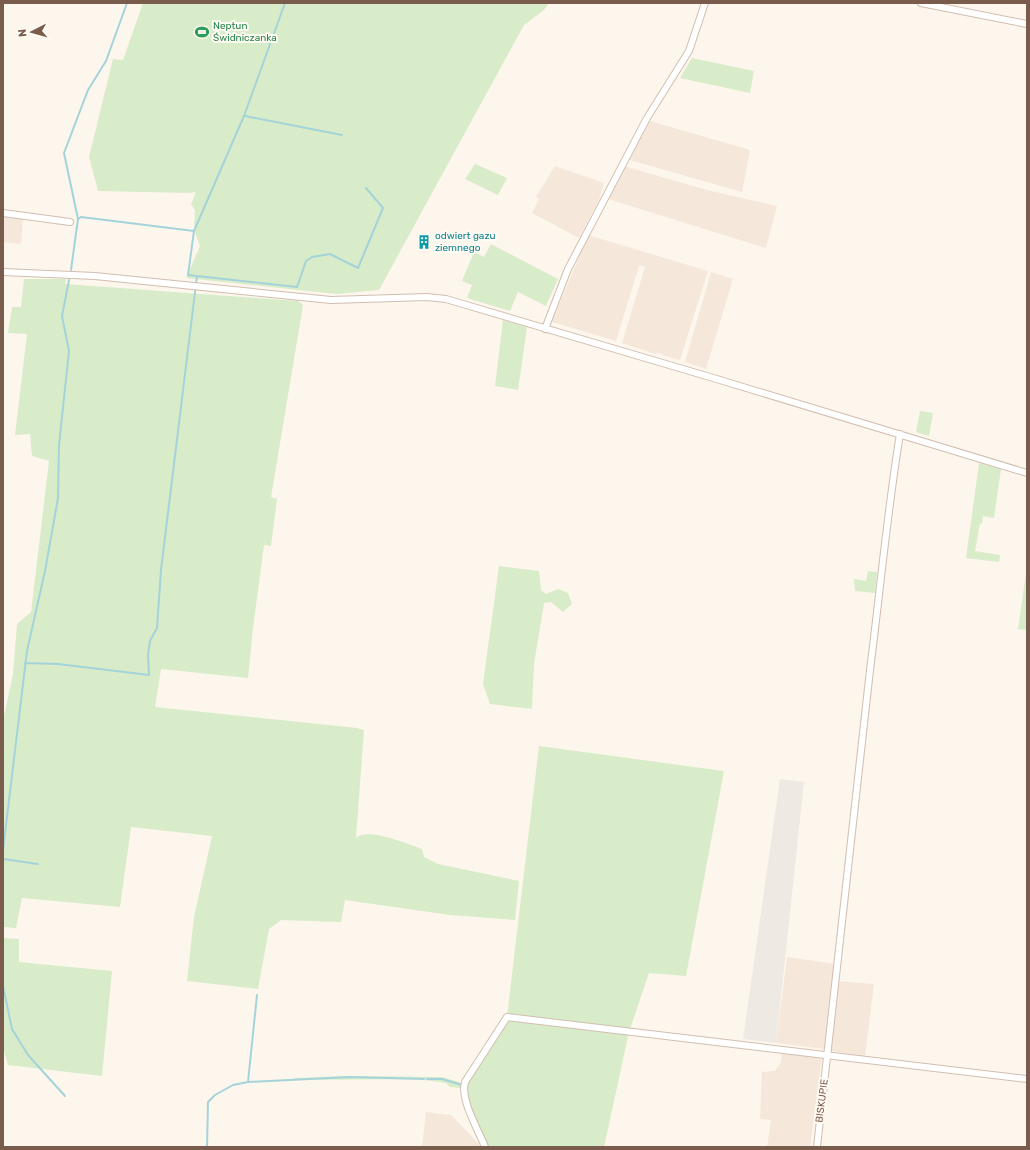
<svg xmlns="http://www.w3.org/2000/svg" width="1030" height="1150" viewBox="0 0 1030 1150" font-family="Rubik,sans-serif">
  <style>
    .residential { fill: #f5e8da }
    .industrial { fill: #efe9e4 }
    .green { fill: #d8ecc9 }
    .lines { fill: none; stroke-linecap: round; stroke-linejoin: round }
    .stream { stroke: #a5d3da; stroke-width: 2 }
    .street-casing { stroke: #d1beb0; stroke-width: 8 }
    .street { stroke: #fff; stroke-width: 6 }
    .labels { text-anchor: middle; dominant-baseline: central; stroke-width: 4; stroke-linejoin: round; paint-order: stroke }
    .leisure-label { font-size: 10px; fill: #27864d; stroke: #fffaf3; text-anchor: start }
    .culture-label { font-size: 10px; fill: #0d838f; stroke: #fffaf3; text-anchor: start }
    .street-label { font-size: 10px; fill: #7a5c4d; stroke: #fffaf3 }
  </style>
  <rect width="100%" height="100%" fill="#fdf6ec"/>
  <!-- residential -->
  <path class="residential" d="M 647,120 L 750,150 L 742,192 L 626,159 Z
    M 555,166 L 604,183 L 599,200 L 579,238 L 532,213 L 539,199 L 536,197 Z
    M 624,166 L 707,190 L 777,206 L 766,248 L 608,199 Z
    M 3,214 L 23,217 L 21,244 L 3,242 Z
    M 588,235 L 708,271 L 680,360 L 662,355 L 661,353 L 655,354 L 622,343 L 645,267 L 642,266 L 639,266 L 616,341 L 552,322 Z
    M 711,272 L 733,279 L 706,369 L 685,362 Z
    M 787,957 L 836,964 L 825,1049 L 776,1043 Z
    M 837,981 L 874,984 L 865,1056 L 830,1051 Z
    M 782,1052 L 822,1057 L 810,1147 L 767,1147 L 771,1120 L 760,1119 L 762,1072 L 775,1071 L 781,1062 Z
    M 426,1112 L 451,1115 L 482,1147 L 422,1147 Z"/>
  <!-- industrial -->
  <path class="industrial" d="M 780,779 L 804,782 L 776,1043 L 743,1039 Z"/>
  <!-- green -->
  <path class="green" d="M 143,3 L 549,3 L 544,10 L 524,25 L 379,290 L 336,294 L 186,278 L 200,246 L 194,229 L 195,210 L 191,204 L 196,192 L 190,193 L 98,191 L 89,157 L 113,59 L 123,60 Z
    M 692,58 L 754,71 L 750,93 L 680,78 Z
    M 475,164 L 507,178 L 498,195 L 465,179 Z
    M 491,244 L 558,279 L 546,306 L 518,292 L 510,311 L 467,298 L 472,285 L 462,281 L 474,252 L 484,257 Z
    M 24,279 L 66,279 L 65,284 L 298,301 L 303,305 L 271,497 L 277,499 L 271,546 L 264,545 L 253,628 L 248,678 L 161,669 L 155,707 L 357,728 L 364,730 L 356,838 C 368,827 407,844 422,849 L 424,857 L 438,864 L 519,881 L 515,920 L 450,915 L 345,900 L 341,922 L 281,920 L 269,929 L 258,989 L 187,981 L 194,917 L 212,836 L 131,827 L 120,907 L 22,898 L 16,928 L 3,927 L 3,721 L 13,674 L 17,624 L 31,612 L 49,461 L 32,456 L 30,434 L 15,435 L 27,334 L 8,333 L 12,307 L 21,307 Z
    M 503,320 L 527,327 L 518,390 L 495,386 Z
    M 920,411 L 933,413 L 929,436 L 916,432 Z
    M 979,463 L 1001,469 L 994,518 L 983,516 L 982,524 L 980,523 L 975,551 L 1000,555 L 999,562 L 966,558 Z
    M 499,566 L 539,571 L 541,590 L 546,594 L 558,589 L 568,593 L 572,604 L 563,612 L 551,602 L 544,603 L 534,664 L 532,709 L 490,704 L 483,684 Z
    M 1027,566 L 1027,630 L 1018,629 Z
    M 868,571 L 877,572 L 875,593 L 855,591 L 854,579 L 866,581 Z
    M 539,746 L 724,771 L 686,976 L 649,973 L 629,1032 L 604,1147 L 485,1147 L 468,1109 L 465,1082 L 507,1017 Z
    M 3,938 L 19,939 L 19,962 L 112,971 L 102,1076 L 8,1065 L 3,1048 Z
    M 349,1076 L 442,1077 L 462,1083 L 461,1088 L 450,1087 L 446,1083 L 417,1079 L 294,1080 L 294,1078 Z"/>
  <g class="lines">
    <!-- stream -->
    <path class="stream" d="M 127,3 L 106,61 L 88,90 L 64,153 L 78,219 L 81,217 L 194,231
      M 285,3 L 244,116 L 194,231 L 188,275 L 297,287 L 306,261 L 312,257 L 330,254 L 358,268 L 383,208 L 366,188
      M 245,116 L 342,135
      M 71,270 L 78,219
      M 25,663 L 58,664 L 149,675 L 148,654 L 150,641 L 157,628 L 161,570 L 197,276
      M 3,850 L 27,651 L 45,571 L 58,498 L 59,445 L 69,351 L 62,316 L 69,280
      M 3,859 L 38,864
      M 3,986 L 12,1029 L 28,1055 L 65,1096
      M 427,1079 L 442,1079 L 462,1085
      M 248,1082 L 257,995
      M 207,1147 L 208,1102 L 215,1095 L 233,1085 L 248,1082 L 350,1077 L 424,1079"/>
    <defs>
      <path id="street" d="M 921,3 L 1027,24
        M 3,213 L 70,222
        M 3,272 L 95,276 L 331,300 L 427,297 L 446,299 L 720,380 L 1027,473
        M 545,329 L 568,269 L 647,118 L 689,51 L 705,3
        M 485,1147 C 478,1129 460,1100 465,1082 L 507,1017 L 1027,1079
        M 817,1147 C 835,988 852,829 870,670 C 880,592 887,513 900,434"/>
    </defs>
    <!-- street casing -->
    <use href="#street" class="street-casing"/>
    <!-- street -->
    <use href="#street" class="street"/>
  </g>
  <!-- icons -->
  <defs>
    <symbol id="stadium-bare" viewBox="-9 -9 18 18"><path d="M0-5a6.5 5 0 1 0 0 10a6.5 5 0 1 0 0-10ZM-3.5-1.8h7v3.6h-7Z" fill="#2e9e5b" stroke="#fffaf3" stroke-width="2.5" paint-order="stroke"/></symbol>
    <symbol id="building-bare" viewBox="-9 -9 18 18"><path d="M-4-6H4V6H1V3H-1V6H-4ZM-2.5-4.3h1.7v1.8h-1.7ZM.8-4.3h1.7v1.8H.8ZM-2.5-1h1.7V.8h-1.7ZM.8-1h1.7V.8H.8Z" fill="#0f9aa8" stroke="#fffaf3" stroke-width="2.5" paint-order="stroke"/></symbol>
  </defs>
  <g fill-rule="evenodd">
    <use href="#stadium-bare" x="192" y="22" width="20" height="20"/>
    <use href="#building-bare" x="414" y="232" width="20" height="20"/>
  </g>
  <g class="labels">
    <!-- leisure labels -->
    <g class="leisure-label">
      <text x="213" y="26">Neptun<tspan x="213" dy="12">Świdniczanka</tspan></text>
    </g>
    <!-- culture labels -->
    <g class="culture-label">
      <text x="435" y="236">odwiert gazu<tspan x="435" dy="12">ziemnego</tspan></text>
    </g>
    <!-- street labels -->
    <g class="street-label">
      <text transform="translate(822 1101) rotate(-83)">BISKUPIE</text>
    </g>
  </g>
  <!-- border -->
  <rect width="1030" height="1150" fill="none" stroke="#7a5c4d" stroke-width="8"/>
  <!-- north arrow -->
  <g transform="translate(32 32) rotate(264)" stroke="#fffaf3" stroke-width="3" paint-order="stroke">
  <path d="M0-3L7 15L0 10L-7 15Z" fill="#7a5c4d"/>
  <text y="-6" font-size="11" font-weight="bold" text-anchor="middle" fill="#7a5c4d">N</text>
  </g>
</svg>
